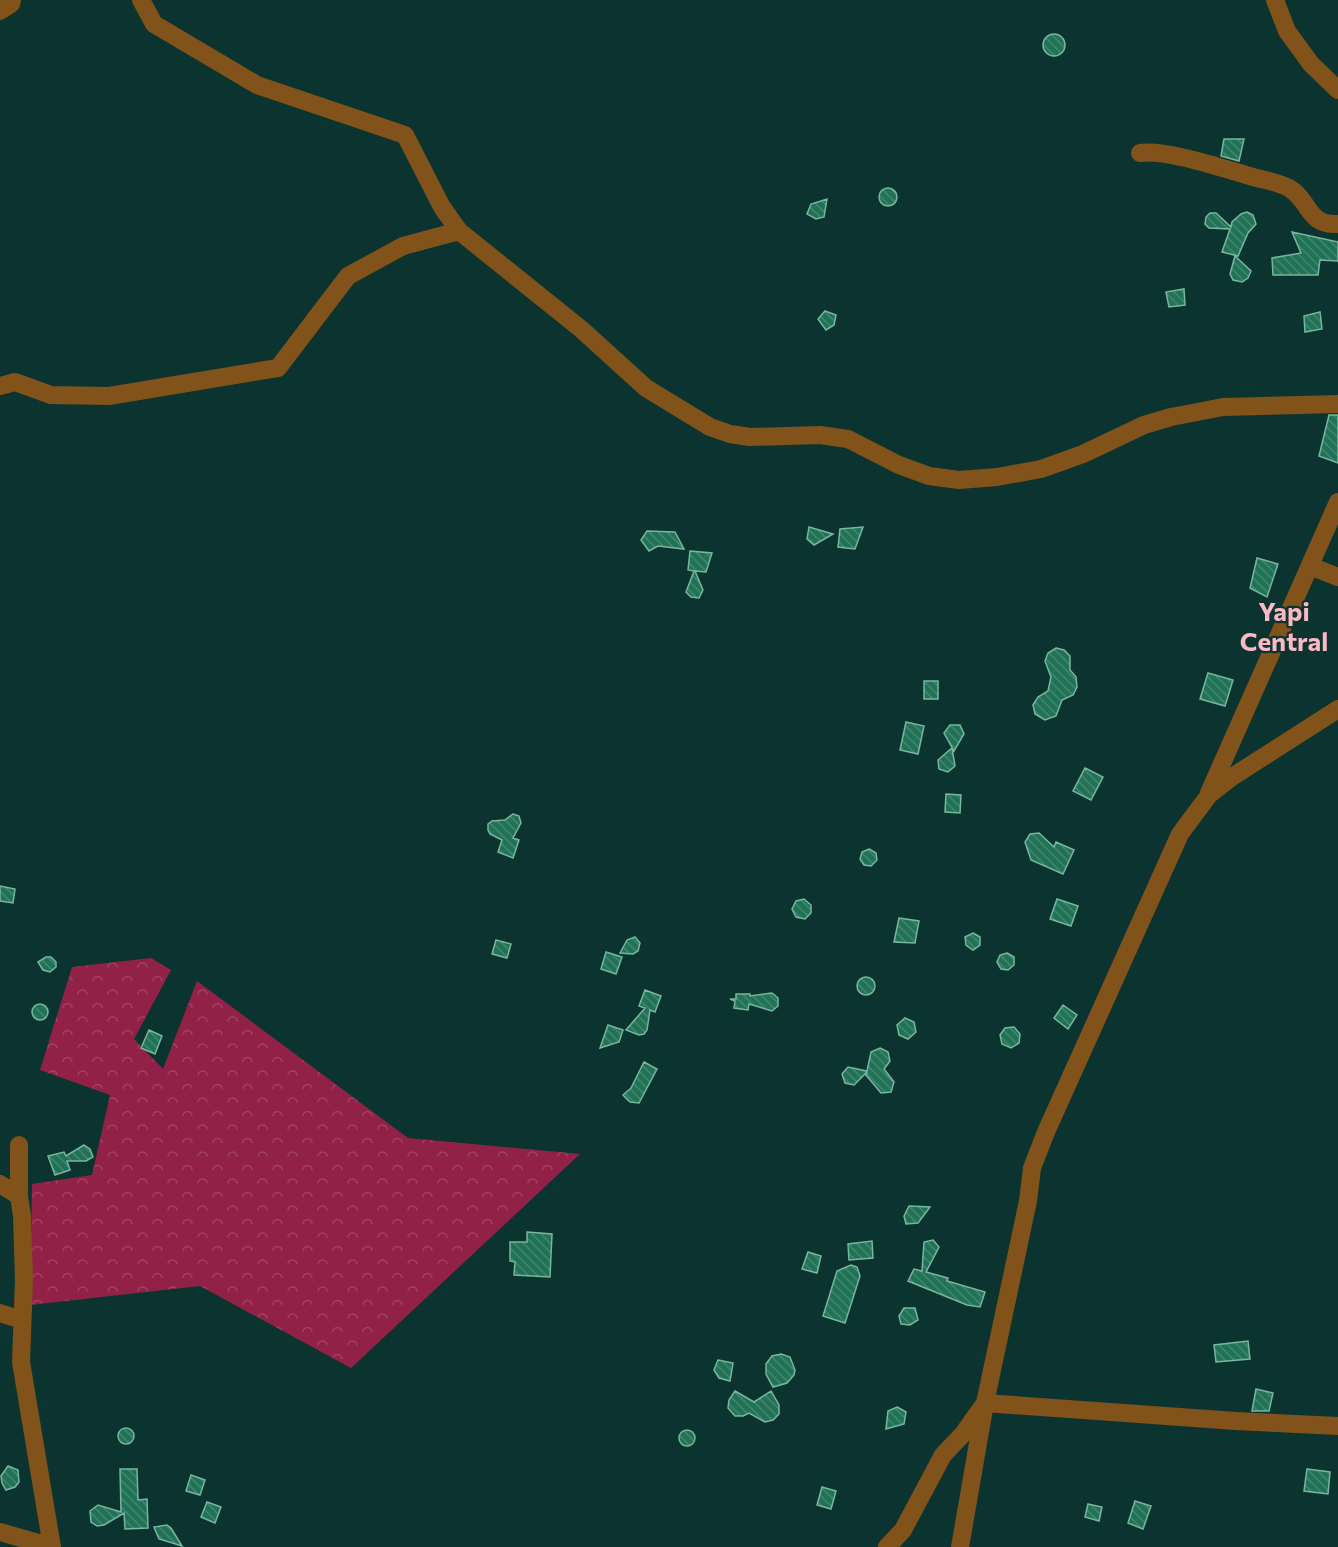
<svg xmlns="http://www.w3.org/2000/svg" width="1338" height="1547" viewBox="0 0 1338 1547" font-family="Commissioner,sans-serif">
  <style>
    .forest { fill: url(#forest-crowns) }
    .building { fill: url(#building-back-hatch); stroke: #78b79d; stroke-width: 1.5 }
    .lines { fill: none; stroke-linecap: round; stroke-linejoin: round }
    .minor { stroke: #815219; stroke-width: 18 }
    .labels { text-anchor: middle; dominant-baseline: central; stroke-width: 4.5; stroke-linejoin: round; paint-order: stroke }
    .quarter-label { font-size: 26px; font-weight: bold; fill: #fcb8c5; stroke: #0b3431 }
  </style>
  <defs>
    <pattern id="forest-crowns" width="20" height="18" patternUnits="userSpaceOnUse" patternTransform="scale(1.5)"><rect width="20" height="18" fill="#922147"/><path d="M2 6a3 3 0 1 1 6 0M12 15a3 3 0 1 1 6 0" fill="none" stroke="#a04262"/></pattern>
    <pattern id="building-back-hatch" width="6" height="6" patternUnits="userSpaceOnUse" patternTransform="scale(1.5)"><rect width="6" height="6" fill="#217257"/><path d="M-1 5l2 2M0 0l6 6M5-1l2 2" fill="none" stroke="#408770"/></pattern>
  </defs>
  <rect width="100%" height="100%" fill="#0b3431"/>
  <!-- forest -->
  <path class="forest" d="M 151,958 L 171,970 L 134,1039 L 163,1069 L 197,981 L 408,1138 L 580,1154 L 351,1368 L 200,1286 L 30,1305 L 32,1184 L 92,1175 L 110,1095 L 40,1070 L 72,967 Z"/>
  <!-- building -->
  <path class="building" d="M1043 45a11 11 0 1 1 22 0a11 11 0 1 1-22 0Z
    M 1224,139 L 1244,139 L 1239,161 L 1221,156 Z
    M879 197a9 9 0 1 1 18 0a9 9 0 1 1-18 0Z
    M 827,199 L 824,217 L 816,219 L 807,214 L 811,204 Z
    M 1247,212 L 1253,215 L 1256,224 L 1248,233 L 1238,256 L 1222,252 L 1230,229 L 1209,228 L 1205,224 L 1206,217 L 1210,213 L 1216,213 L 1231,227 L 1232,222 L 1241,214 Z
    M 1292,232 L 1338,242 L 1338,261 L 1320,260 L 1318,275 L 1273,275 L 1272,258 L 1301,253 Z
    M 1235,256 L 1251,271 L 1248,278 L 1242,282 L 1233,280 L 1230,274 Z
    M 1184,289 L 1185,305 L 1169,307 L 1166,292 Z
    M 825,311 L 836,315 L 834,325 L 826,330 L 818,319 Z
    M 1320,312 L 1322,329 L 1305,332 L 1304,316 Z
    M 1329,415 L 1338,415 L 1338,463 L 1319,456 Z
    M 809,527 L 833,534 L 814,545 L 807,539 Z
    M 863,527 L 855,549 L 838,547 L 840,529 Z
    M 647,531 L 675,532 L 684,549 L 658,546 L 649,551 L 641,540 Z
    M 690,551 L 712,553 L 706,572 L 695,571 L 703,590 L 699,598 L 691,597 L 686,592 L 694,571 L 688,570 Z
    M 1257,558 L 1278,564 L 1267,597 L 1250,588 Z
    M 1056,648 L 1064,650 L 1070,656 L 1070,670 L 1076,677 L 1077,687 L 1073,695 L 1062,700 L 1056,716 L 1045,720 L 1035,714 L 1033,705 L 1038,697 L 1048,691 L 1051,677 L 1045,661 L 1048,653 Z
    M 1208,673 L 1233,680 L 1225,706 L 1200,699 Z
    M 924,681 L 938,681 L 938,699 L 924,699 Z
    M 906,722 L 924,726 L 918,754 L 900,750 Z
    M 950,725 L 960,725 L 964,734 L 954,751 L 944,733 Z
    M 952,748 L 955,766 L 948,772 L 939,769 L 938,760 Z
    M 1085,768 L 1103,777 L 1091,800 L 1073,791 Z
    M 946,794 L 961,795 L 960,813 L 945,812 Z
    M 513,814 L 519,816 L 521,823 L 513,838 L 519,840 L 513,858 L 498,852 L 502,840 L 490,834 L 488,830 L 488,824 L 492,821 L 505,820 Z
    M 1039,833 L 1054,847 L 1056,842 L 1074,850 L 1063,874 L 1031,860 L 1025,842 L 1030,834 Z
    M 869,849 L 876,853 L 877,860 L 871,866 L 864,865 L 860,859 L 862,852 Z
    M 0,886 L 15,889 L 13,903 L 0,901 Z
    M 804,899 L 811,905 L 811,913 L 805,919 L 796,917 L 792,909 L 796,901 Z
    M 1057,899 L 1078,906 L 1071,926 L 1050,919 Z
    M 899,918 L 919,921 L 915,943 L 894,942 Z
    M 973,933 L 980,937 L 980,945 L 973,950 L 966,945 L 965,937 Z
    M 635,937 L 640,943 L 638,951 L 633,954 L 620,953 L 627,940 Z
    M 496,940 L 511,944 L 507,958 L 492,954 Z
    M 606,952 L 622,957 L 616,974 L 601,969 Z
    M 1007,953 L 1014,957 L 1014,965 L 1008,970 L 1001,969 L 997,962 L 1000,955 Z
    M 46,957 L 51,957 L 56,962 L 56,967 L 50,972 L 43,970 L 38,962 Z
    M857 986a9 9 0 1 1 18 0a9 9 0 1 1-18 0Z
    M 645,990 L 661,996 L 655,1012 L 650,1010 L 647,1030 L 644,1034 L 639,1035 L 626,1030 L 645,1008 L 639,1006 Z
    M 772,993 L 778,998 L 778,1006 L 772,1011 L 749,1004 L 748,1010 L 734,1008 L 735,1001 L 730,999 L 736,999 L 736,994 L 750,994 L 750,996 Z
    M32 1012a8 8 0 1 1 16 0a8 8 0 1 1-16 0Z
    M 1063,1005 L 1077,1015 L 1068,1029 L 1054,1018 Z
    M 905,1018 L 914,1022 L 916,1032 L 908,1039 L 899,1035 L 897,1025 Z
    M 608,1025 L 623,1030 L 619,1042 L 600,1048 Z
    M 1014,1027 L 1020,1034 L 1019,1043 L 1011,1048 L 1002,1044 L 1000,1035 L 1005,1028 Z
    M 149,1030 L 162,1036 L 155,1054 L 141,1048 Z
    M 880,1048 L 888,1052 L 890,1061 L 884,1069 L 894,1082 L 891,1092 L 881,1093 L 866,1075 L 867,1072 L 854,1085 L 845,1083 L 842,1074 L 848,1067 L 867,1071 L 871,1052 Z
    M 644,1062 L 657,1069 L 639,1103 L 630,1102 L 623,1095 L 631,1088 Z
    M 84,1145 L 90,1149 L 93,1157 L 86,1161 L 67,1161 L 70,1170 L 55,1175 L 48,1156 L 64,1152 L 66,1156 Z
    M 909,1206 L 930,1207 L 918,1223 L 906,1224 L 904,1216 Z
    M 527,1232 L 552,1234 L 550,1277 L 514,1275 L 515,1262 L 510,1261 L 510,1242 L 527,1242 Z
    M 933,1240 L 939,1247 L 926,1272 L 948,1278 L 947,1281 L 985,1292 L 980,1307 L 967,1305 L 908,1281 L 914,1269 L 922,1271 L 924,1242 Z
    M 872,1241 L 873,1258 L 849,1260 L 848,1244 Z
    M 808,1252 L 821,1256 L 817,1273 L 802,1269 Z
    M 851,1265 L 857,1267 L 860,1276 L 845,1323 L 823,1316 L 837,1271 Z
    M 904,1308 L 915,1308 L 918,1320 L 910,1325 L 901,1324 L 899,1316 Z
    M 1248,1341 L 1250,1359 L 1216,1362 L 1214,1345 Z
    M 781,1354 L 790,1357 L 795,1370 L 794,1375 L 787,1383 L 773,1387 L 766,1374 L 766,1364 L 772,1356 Z
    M 718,1360 L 733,1363 L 730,1381 L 719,1378 L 714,1370 Z
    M 1256,1389 L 1273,1393 L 1269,1411 L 1252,1411 Z
    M 735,1391 L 754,1402 L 771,1391 L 779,1405 L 779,1414 L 773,1420 L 765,1422 L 749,1413 L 743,1416 L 735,1416 L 728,1408 L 729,1400 Z
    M 897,1407 L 906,1412 L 904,1424 L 886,1429 L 888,1411 Z
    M118 1436a8 8 0 1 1 16 0a8 8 0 1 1-16 0Z
    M679 1438a8 8 0 1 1 16 0a8 8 0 1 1-16 0Z
    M 8,1466 L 18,1470 L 19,1482 L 15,1487 L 6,1490 L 2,1483 L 1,1476 Z
    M 120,1469 L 137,1469 L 138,1500 L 147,1499 L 148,1528 L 125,1529 L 124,1513 L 104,1525 L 97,1526 L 91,1522 L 90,1511 L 98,1505 L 121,1512 Z
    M 1307,1469 L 1330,1472 L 1328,1494 L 1304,1491 Z
    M 191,1475 L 205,1480 L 200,1495 L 186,1491 Z
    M 822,1487 L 836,1491 L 831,1509 L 817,1505 Z
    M 1135,1501 L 1151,1506 L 1143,1529 L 1128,1523 Z
    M 207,1502 L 221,1507 L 215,1523 L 201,1517 Z
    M 1088,1504 L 1102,1507 L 1099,1521 L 1085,1517 Z
    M 167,1525 L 171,1528 L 182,1546 L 159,1539 L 154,1527 Z"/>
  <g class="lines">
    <!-- minor -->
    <path class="minor" d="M 141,0 L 154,24 L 257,85 L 405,135 L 442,207 L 459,231 L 581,329 L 646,388 L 710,427 L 730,434 L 750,437 L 820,435 L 848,439 L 899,465 L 929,476 L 959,480 L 997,477 L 1041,469 L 1083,454 L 1144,425 L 1171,417 L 1223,407 L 1338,404
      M 1275,0 L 1287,31 L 1311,64 L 1338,90
      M 0,11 L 11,4 L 12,0
      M 1140,153 C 1167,149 1225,169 1253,177 C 1264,180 1278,182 1289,188 C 1310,200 1307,226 1338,224
      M 0,386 L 15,382 L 51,395 L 109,396 L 278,368 L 348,276 L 403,246 L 459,231
      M 1310,566 L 1338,577
      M 1209,793 L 1338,502
      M 0,1184 L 19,1196 L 22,1216 L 24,1280 L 21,1362 L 52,1547
      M 19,1196 L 19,1145
      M 0,1313 L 22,1320
      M 0,1532 L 52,1547
      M 887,1547 L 903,1530 L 943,1455 L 963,1434 L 985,1403 L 1236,1421 L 1338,1426
      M 960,1547 L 985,1403 L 1028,1201 L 1032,1168 L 1046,1132 L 1180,834 L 1209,795 L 1232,777 L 1338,709"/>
  </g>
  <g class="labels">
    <!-- quarter labels -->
    <g class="quarter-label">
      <text x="1284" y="610">Yapi<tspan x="1284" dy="30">Central</tspan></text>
    </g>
  </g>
</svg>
